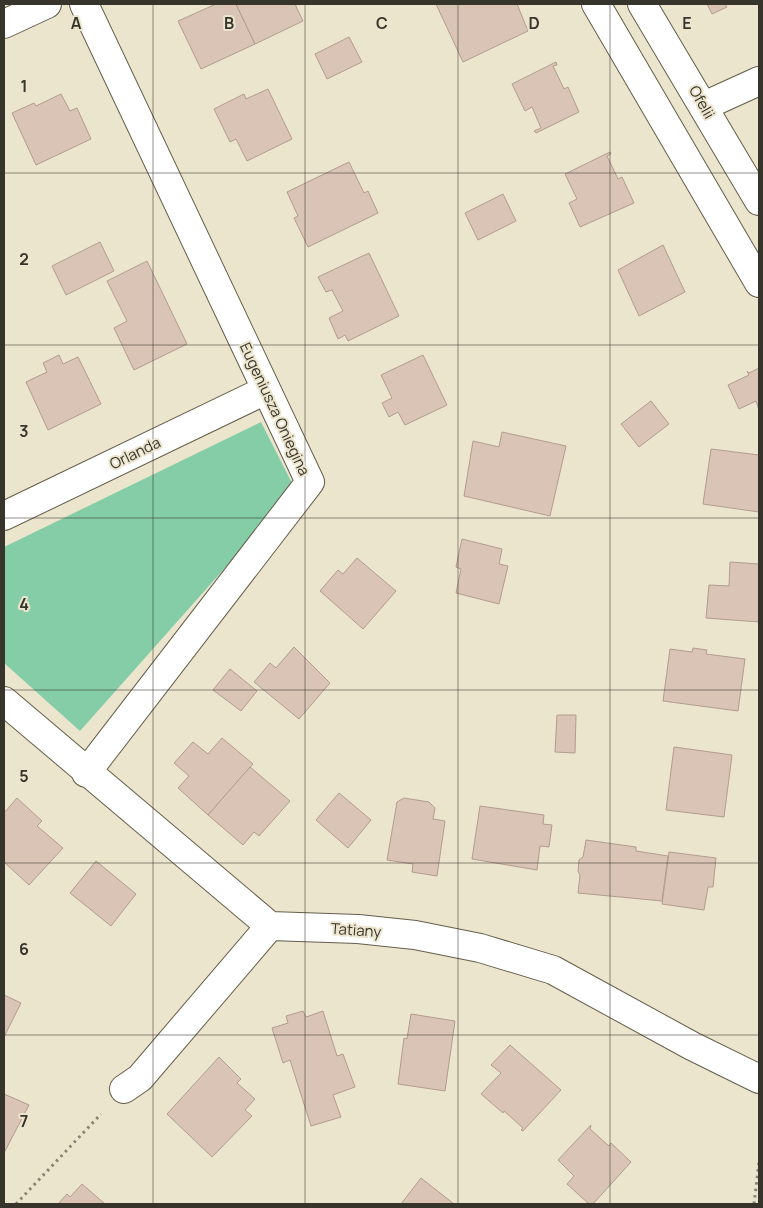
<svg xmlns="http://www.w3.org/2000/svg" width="763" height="1208" font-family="Manrope,sans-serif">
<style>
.green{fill:#85cda6}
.building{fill:#dac4b6;stroke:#b19c8e}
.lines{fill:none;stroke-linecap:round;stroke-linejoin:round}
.minor-casing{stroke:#645e4a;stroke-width:30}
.path{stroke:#898475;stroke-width:3;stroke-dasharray:2.5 4;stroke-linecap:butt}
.minor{stroke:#fff;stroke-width:28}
.grid{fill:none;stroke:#37342b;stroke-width:1;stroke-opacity:0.55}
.labels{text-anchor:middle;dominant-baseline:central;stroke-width:4;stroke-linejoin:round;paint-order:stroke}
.street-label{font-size:15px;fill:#37342b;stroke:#ece5ce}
.grid-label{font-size:16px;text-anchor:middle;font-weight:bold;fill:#37342b;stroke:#ece5ce;stroke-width:4;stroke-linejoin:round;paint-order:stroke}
</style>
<rect width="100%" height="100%" fill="#ece5ce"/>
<polygon class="green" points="261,422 295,489 80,731 4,663 4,547"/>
<g class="building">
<polygon points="216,4 236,4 255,44 201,69 178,21"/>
<polygon points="236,4 295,4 303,21 255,44"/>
<polygon points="436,4 517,4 528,31 463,62"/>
<polygon points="707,4 725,4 727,7 712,14"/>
<polygon points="349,37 362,62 327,79 315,54"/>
<polygon points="556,62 557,65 553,66 564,89 568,87 579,112 536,133 534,131 541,128 532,107 525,111 512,84"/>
<polygon points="268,89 292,139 247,161 236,139 230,142 214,109 244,94 246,99"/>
<polygon points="61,94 70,111 77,108 91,139 36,165 12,113 34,103 36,106"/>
<polygon points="610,152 611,154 607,156 618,179 622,177 634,203 580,227 569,203 577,199 565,174"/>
<polygon points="349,162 364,193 368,191 378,213 308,247 294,218 298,216 287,192"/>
<polygon points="503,194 516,221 478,240 465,213"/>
<polygon points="100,242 114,271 66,295 52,266"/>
<polygon points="663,245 685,292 639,316 618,270"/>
<polygon points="369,253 399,316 348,341 345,335 338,339 329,318 343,311 332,290 326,292 318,277"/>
<polygon points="147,261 187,344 134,370 114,328 127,321 107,281"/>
<polygon points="59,355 63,364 78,357 101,404 48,430 26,382 47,372 43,363"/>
<polygon points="423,355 447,405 405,425 398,412 389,417 382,403 392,398 381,375"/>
<polygon points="759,368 759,410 756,401 739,409 728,385 749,375 747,371 749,373"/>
<polygon points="651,401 669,424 639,447 621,424"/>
<polygon points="502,432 566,446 550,516 464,496 473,441 499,447"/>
<polygon points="711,449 759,455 759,512 703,504"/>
<polygon points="462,539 502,549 499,564 508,566 499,604 456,593 461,569 456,567"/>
<polygon points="357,558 396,591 363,629 320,591 338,570 343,574"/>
<polygon points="730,562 759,564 759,622 706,618 709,585 729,586"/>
<polygon points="294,647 330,683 299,719 254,682 270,663 276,668"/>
<polygon points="693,648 707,650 706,654 745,659 738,711 663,701 670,649 692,652"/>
<polygon points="230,669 257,691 241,711 213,690"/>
<polygon points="557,715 576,715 575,753 555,752"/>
<polygon points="222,738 253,764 208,815 178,788 189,776 174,763 193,742 208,754"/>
<polygon points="674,747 732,755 724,817 666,810"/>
<polygon points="250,767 290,801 259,836 254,832 243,845 208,815"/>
<polygon points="339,793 371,820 348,848 316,820"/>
<polygon points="17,798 42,821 37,826 63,848 29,885 4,862 4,813"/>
<polygon points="404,798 429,802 435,808 433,819 445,821 437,876 412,872 413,864 387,860 397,802"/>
<polygon points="480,806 544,815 543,824 552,825 549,847 540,846 537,870 472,859"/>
<polygon points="586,840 636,847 636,851 668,856 662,901 578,893 580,875 578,871 579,860 583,857"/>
<polygon points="669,852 716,858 713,887 708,887 704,910 662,904"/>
<polygon points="96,861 136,894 111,926 70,893"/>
<polygon points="4,995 21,1003 4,1037"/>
<polygon points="303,1011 306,1017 323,1011 337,1056 343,1054 355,1087 333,1095 341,1117 311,1126 290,1060 283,1063 272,1028 288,1023 286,1016"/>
<polygon points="411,1014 455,1021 445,1091 398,1084 404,1038 407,1039"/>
<polygon points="510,1045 561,1090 523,1131 521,1130 523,1128 504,1111 503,1113 481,1094 501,1073 491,1065"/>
<polygon points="219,1057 241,1079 237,1083 255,1099 245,1110 252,1116 212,1157 167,1114"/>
<polygon points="4,1094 29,1105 4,1153"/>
<polygon points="591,1125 590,1129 609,1146 611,1143 631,1162 593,1204 589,1204 567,1184 574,1176 558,1160"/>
<polygon points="421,1178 454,1204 401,1204"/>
<polygon points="82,1184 105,1204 58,1204 67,1194 70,1197"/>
</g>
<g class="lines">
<g class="minor-casing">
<g id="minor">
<polyline points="84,4 310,482 86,773"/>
<polyline points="596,4 759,283"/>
<polyline points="642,4 759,201"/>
<polyline points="4,24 47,4"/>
<polyline points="704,106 759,81"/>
<polyline points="4,516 266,390"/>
<polyline points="4,701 270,926 358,929 415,935 480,948 553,970 692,1046 759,1079"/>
<polyline points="124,1089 140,1078 270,926"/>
</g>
</g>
<g class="path">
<polyline points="16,1204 101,1114"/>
<polyline points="754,1204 759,1162"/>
</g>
<use href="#minor" class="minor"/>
</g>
<path class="grid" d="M153 4V1204M305 4V1204M458 4V1204M610 4V1204M4 173H759M4 345H759M4 518H759M4 690H759M4 863H759M4 1035H759"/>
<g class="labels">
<g class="street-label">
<text transform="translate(702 102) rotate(60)">Ofelii</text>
<text transform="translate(275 409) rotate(65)">Eugeniusza Oniegina</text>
<text transform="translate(135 453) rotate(-26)">Orlanda</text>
<text transform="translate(356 930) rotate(4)">Tatiany</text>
</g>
</g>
<g class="grid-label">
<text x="76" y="29">A</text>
<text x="229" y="29">B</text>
<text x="382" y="29">C</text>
<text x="534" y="29">D</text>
<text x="687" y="29">E</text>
<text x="24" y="92">1</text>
<text x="24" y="265">2</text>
<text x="24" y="437">3</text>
<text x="24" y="610">4</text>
<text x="24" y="782">5</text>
<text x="24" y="955">6</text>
<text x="24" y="1127">7</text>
</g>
<rect width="763" height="1208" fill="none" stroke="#37342b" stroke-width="10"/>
</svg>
